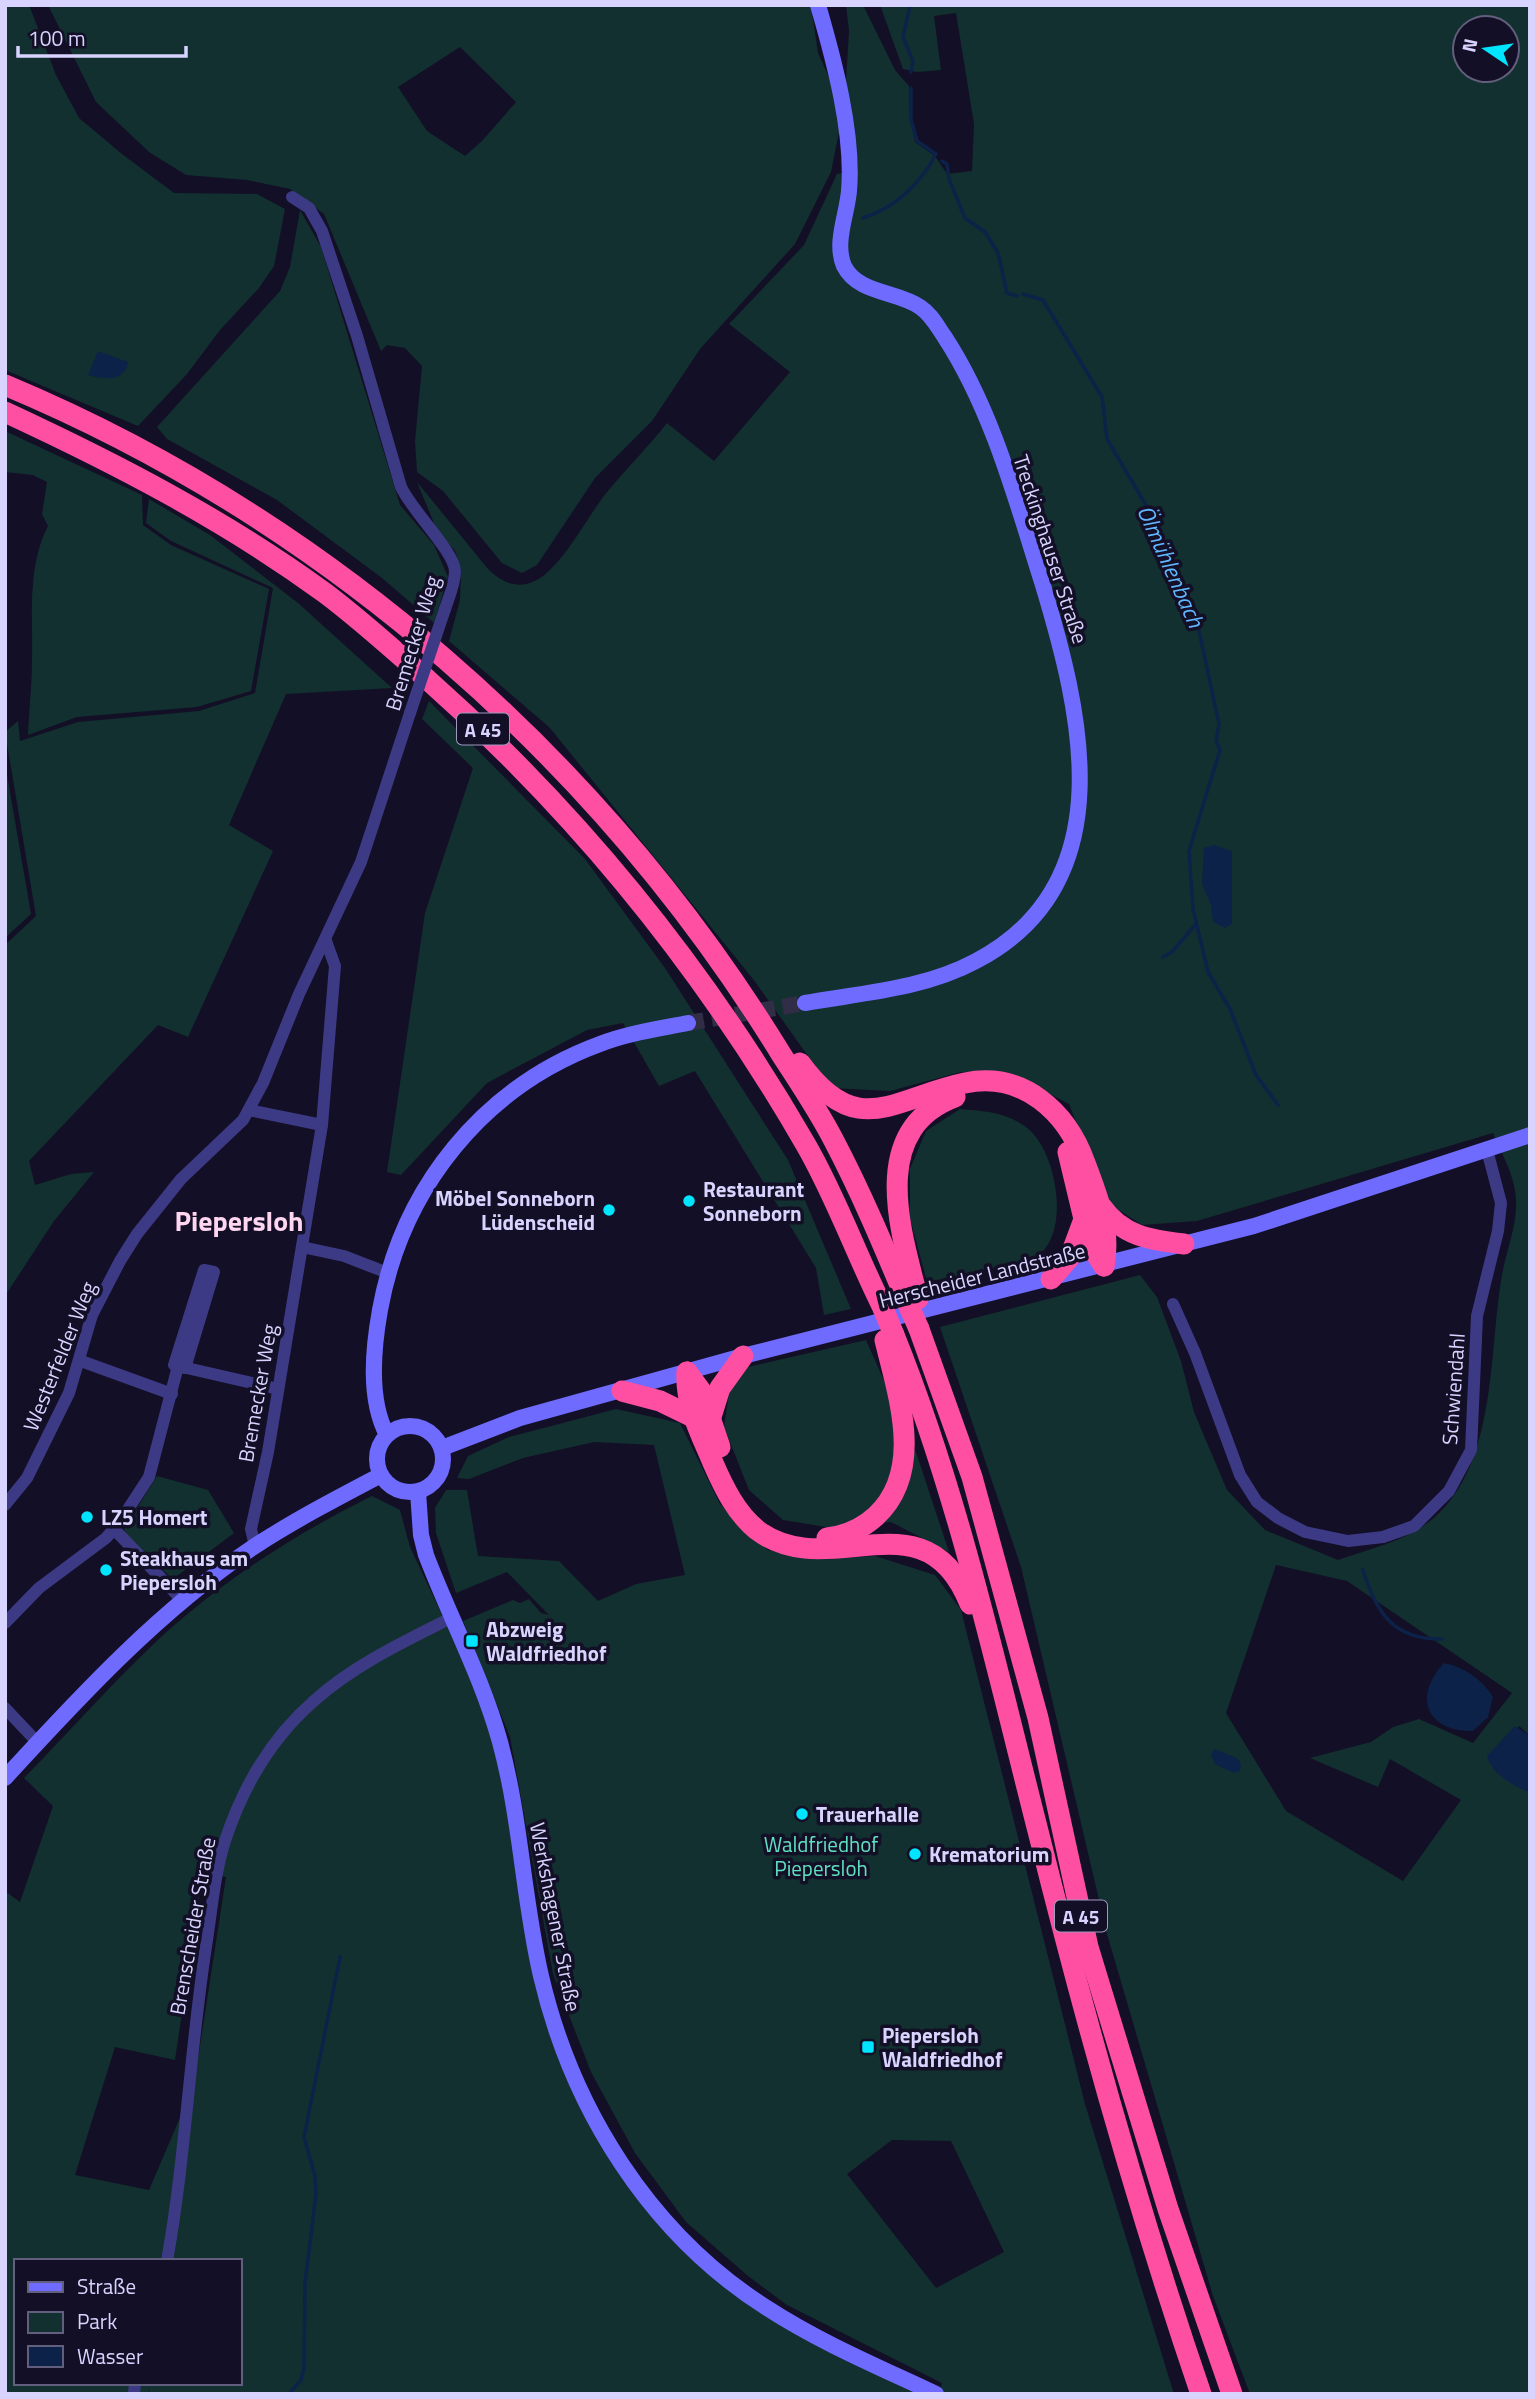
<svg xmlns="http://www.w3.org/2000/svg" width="1535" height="2399" font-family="'Titillium Web',sans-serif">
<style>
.green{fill:#12302f;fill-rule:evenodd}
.water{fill:#0c2248}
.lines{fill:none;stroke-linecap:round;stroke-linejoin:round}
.stream{stroke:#0c2248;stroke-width:3.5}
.secondary-tunnel{stroke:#312d47;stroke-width:16;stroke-dasharray:16 8;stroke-linecap:butt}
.street{stroke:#3d3a85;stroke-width:12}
.secondary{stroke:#6f6bff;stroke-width:16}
.highway{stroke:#ff4fa3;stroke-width:21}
.street-bridge{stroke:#3d3a85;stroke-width:12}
.highway-bridge{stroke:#ff4fa3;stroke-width:21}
.poi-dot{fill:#00e5ff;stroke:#130f26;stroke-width:2.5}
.labels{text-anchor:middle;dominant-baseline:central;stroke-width:7;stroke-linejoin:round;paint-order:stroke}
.shield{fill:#130f26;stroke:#9e99be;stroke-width:2}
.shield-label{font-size:19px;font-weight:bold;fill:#d9d4ff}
.street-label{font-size:21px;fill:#d9d4ff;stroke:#130f26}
.poi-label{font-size:21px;font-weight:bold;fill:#d9d4ff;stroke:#130f26;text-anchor:start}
.park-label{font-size:21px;fill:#5fe0c0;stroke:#130f26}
.water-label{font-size:23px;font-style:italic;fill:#62b6ff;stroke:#130f26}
.district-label{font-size:28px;font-weight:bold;fill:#ffd6f0;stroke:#130f26}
</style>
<rect width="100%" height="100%" fill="#130f26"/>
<g class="green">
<polygon points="5,5 29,5 56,75 79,118 122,154 174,193 257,194 285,209 274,266 259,288 220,330 187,374 138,426 5,370"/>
<path d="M48 5H811L818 53 834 88 840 127 831 172 795 244 700 349 652 421 595 478 537 565 522 573 502 563 443 491 417 472 415 441 422 366 405 348 387 345 381 351 324 214 290 189 247 180 186 175 149 152 96 102ZM460 47 516 102 482 141 465 156 427 131 398 87Z"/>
<path d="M846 5H863L895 70 909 86V110L915 142 935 156 947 174 972 171 974 124 956 13 934 16 941 70 917 72 903 69 880 5H1530V1736L1519 1726 1496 1772 1530 1792V2394H1250L1213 2296 1107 1934 1021 1567 940 1327 1140 1275 1157 1297 1181 1361 1194 1412 1227 1490 1265 1530 1338 1560C1372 1548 1407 1541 1435 1517 1496 1463 1489 1355 1501 1281 1504 1257 1515 1233 1516 1208 1518 1181 1503 1157 1493 1133L1197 1221 1142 1225 1108 1203 1069 1104 1010 1073 961 1072 890 1091 831 1088 753 979 550 728 449 641 460 600 461 570 455 551 436 528 417 482 488 569C498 579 511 587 526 584 557 579 587 516 607 492 626 469 648 447 667 423L714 461 790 372 729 324 804 245 837 174 856 170 846 81 849 31ZM1465 28H1507V70H1465ZM1276 1565 1347 1581 1512 1693 1473 1743 1419 1719 1393 1727 1371 1742 1310 1758 1378 1787 1390 1759 1461 1800 1403 1881 1286 1811 1226 1713Z"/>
<polygon points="300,210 321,247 400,505 434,545 448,577 434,623 382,578 277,500 167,439 157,427 280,291 290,267"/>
<path d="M5 431 142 495 143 525 171 545 269 589 251 691 197 707 77 717 28 735C29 710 32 685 32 659 33 615 27 567 48 526L42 514 47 482 33 475 5 472Z"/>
<polygon points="149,499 210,535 298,603 392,688 286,694 229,825 273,851 188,1037 158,1025 29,1161 35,1185 71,1174 94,1172 54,1221 5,1296 5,945 36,916 5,732 18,721 20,741 78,722 199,711 255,693 273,588 171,541 146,523"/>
<polygon points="429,701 585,859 665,968 788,1160 851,1309 824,1315 816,1268 695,1071 659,1086 623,1023 587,1030 487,1083 401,1175 387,1172 425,913 473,768 422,719"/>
<polygon points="5,763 31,914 5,938"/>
<path d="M960 1109C984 1111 1006 1112 1026 1127 1056 1149 1070 1227 1041 1253 1031 1262 947 1278 927 1282L910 1218V1169L926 1131Z"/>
<polygon points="866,1340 917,1455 949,1552 891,1522 832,1528 783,1520 749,1490 724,1427 729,1393 748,1367"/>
<path d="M616 1409 680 1423 720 1504 768 1550 820 1559 875 1556 935 1575 961 1610 1085 2104 1174 2394H150L149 2390 148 2394H5V1891L20 1902 53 1806 24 1778C69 1732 112 1683 159 1639 222 1581 295 1534 372 1496L400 1510 410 1547 478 1691 493 1740 509 1822 530 1963 559 2059 580 2105 633 2188 754 2299 940 2391 942 2383 787 2305 748 2276 686 2222 635 2153 591 2072 553 1974 510 1737 463 1621 513 1600 520 1603 529 1599 541 1613 549 1615 507 1572 456 1593 436 1533 435 1508 446 1490H467L478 1556 559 1561 598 1601 636 1584 685 1575 654 1445 594 1442 523 1458 469 1479 457 1478 468 1456 509 1437ZM203 1871 226 1877 194 2085 149 2190 75 2175 115 2047 175 2060ZM892 2140 951 2141 1004 2252 936 2288 847 2174ZM16 2261H240V2383H16Z"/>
<polygon points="157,1476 208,1490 234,1533 173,1579 129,1540 124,1529"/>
</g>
<g class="water">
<path d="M98 351 128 362C125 382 104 380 88 375Z"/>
<polygon points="1214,845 1232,851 1232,924 1225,928 1213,922 1211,905 1202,884 1204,848"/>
<path d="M1444 1663C1464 1667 1482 1679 1493 1697L1488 1717 1473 1731C1427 1732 1412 1697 1444 1663Z"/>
<path d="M1515 1726 1530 1736V1792C1515 1788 1490 1772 1487 1756Z"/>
<polygon points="1214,1749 1237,1758 1241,1764 1240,1771 1234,1773 1215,1764 1211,1755"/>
</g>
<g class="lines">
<g class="stream">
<polyline points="910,5 903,37 913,61 911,72"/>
<polyline points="911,88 911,119 917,141 936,154"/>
<polyline points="942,161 947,164 949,179 965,218 985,232 998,253 1007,293 1017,296"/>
<path d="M863 218C895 208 921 183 936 154"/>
<polyline points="1023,294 1043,300 1102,397 1107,439 1147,507 1162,554 1195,612 1219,724 1216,741 1220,750 1189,851 1193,909 1208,972 1230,1009 1256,1075 1278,1105"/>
<polyline points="1163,957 1172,952 1196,924"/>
<path d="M1363 1570C1376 1613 1394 1640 1442 1639"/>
<polyline points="289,2394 301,2380 304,2368 305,2283 316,2194 315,2176 304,2137 340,1957"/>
</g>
<polyline class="secondary-tunnel" points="688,1023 805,1003"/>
<g class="street">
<path d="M292 197 309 208 322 231 357 336 401 487C412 511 454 551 455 571 455 584 449 597 445 609"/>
<polyline points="249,1110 322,1125"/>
<polyline points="302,1247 344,1256 388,1273"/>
<polyline points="1173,1304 1195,1353 1240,1475 1257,1502 1278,1518 1305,1532 1348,1541 1383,1537 1414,1526 1449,1491 1471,1450 1477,1316 1498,1231 1501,1203 1487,1150"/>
<polyline points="81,1361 172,1394"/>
<polyline points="178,1366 174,1365 204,1270 214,1272 185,1368"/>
<polyline points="5,1505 27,1478 69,1393 92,1315 120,1261 137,1234 181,1179 243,1120 263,1083 299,994 361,862 410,713"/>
<polyline points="114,1529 183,1601"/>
<polyline points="255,1546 251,1529 268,1452 322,1125 335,966 326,941"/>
<polyline points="5,1623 39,1588 106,1538 119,1523 149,1477 178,1366 278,1389"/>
<polyline points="5,1708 38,1743"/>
<path d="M167 2261C186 2155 190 2046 207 1940 212 1907 215 1872 225 1841 243 1786 271 1738 315 1700 354 1665 405 1641 451 1618"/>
<polyline points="134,2394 135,2383"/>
</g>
<g class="secondary">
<path d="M805 1003C862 993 924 989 976 961 1125 883 1081 711 1042 582 1016 500 992 409 944 336 937 326 931 314 920 307 897 291 858 294 844 266 834 243 847 215 849 191 854 134 834 60 818 5"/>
<circle cx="410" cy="1459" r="33"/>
<path d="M387 1435C368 1399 373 1349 380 1310 402 1188 483 1087 600 1044 628 1033 658 1029 688 1023"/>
<polyline points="442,1448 520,1418 743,1356 1254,1226 1530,1135"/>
<path d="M418 1492 421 1535 426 1555C450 1618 482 1677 500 1742 521 1819 523 1899 541 1976 572 2109 650 2234 767 2308 821 2343 879 2367 936 2394"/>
<path d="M5 1778C82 1694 160 1610 255 1546 295 1520 339 1497 381 1475"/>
</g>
<g class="highway">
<path d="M5 385C325 519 600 759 781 1054 799 1082 818 1110 833 1139 861 1192 884 1247 907 1302"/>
<path d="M5 412C117 464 225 520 325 593 361 620 395 651 429 681 579 814 705 970 806 1145 836 1197 856 1254 883 1308"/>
<path d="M800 1063C857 1142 893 1098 965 1083 1023 1071 1067 1112 1085 1163 1098 1197 1111 1230 1104 1266"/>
<polyline points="1068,1152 1090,1244 1104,1266"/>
<path d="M1101 1206C1122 1236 1150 1240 1184 1244"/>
<polyline points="1051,1279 1070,1257 1083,1222"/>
<path d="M918 1299C901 1232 867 1130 955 1097"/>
<polyline points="919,1329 972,1477 1038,1718 1088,1947 1168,2209 1232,2394"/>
<path d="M894 1335C959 1496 996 1667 1039 1835 1086 2024 1138 2210 1201 2394"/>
<path d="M687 1372C685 1405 701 1434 713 1463 724 1488 736 1513 757 1530 829 1585 925 1490 970 1604"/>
<polyline points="687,1372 701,1391 720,1447"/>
<polyline points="622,1391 660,1401 695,1418"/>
<polyline points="711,1417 720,1388 743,1356"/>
<path d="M827 1538C845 1536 863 1528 876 1516 925 1470 898 1395 885 1340"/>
</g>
<polyline class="street-bridge" points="410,713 445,609"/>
<g class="highway-bridge">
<polyline points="907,1302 919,1329"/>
<polyline points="883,1308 894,1335"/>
</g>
</g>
<g class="poi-dot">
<circle cx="689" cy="1201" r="7"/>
<circle cx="609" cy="1210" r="7"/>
<circle cx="87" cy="1517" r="7"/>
<circle cx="106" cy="1570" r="7"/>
<rect x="465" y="1634" width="14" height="14" rx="3.5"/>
<circle cx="802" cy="1814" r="7"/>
<circle cx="915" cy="1854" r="7"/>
<rect x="861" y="2040" width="14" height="14" rx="3.5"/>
</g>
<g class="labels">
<g class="shield">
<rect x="457" y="713.5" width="52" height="31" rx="5"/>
<rect x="1055" y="1900.5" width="52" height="31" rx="5"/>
</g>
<g class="shield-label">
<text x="483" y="729">A 45</text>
<text x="1081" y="1916">A 45</text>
</g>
<g class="street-label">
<text transform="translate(1051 549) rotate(72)">Treckinghauser Straße</text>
<text transform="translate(412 643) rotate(-73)">Bremecker Weg</text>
<text transform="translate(982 1275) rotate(-14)">Herscheider Landstraße</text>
<text transform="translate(59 1356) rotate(-68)">Westerfelder Weg</text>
<text transform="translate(1453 1389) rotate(-86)">Schwiendahl</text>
<text transform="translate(257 1393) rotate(-80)">Bremecker Weg</text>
<text transform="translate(556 1917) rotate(79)">Werkshagener Straße</text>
<text transform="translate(192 1926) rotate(-80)">Brenscheider Straße</text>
</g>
<g class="poi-label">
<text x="703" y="1189">Restaurant<tspan x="703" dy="24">Sonneborn</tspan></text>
<text x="595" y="1198" text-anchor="end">Möbel Sonneborn<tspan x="595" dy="24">Lüdenscheid</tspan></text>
<text x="101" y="1517">LZ5 Homert</text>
<text x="120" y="1558">Steakhaus am<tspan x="120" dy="24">Piepersloh</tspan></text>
<text x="486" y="1629">Abzweig<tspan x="486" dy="24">Waldfriedhof</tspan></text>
<text x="816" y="1814">Trauerhalle</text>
<text x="929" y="1854">Krematorium</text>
<text x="882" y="2035">Piepersloh<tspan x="882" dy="24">Waldfriedhof</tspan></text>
</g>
<g class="park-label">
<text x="821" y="1844">Waldfriedhof<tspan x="821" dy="24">Piepersloh</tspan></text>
</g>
<g class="water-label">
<text transform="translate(1171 566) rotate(66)">Ölmühlenbach</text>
</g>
<g class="district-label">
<text x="239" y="1220">Piepersloh</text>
</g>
</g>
<rect width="1535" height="2399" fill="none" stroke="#d9d4ff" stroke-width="14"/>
<rect x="14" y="2259" width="228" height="126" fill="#130f26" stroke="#625e7d" stroke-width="2"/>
<rect x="28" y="2282" width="35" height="10" fill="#6f6bff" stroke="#625e7d" stroke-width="2"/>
<text x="77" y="2294" font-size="21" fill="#d9d4ff">Straße</text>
<rect x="28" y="2312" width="35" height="21" fill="#12302f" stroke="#625e7d" stroke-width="2"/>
<text x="77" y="2329" font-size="21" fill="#d9d4ff">Park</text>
<rect x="28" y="2346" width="35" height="21" fill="#0c2248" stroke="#625e7d" stroke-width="2"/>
<text x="77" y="2364" font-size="21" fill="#d9d4ff">Wasser</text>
<g transform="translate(1486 49) rotate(283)"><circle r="33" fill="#130f26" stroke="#625e7d" stroke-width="2"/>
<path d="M0-5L12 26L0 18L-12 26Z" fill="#00e5ff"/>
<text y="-10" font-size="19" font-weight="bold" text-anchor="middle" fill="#d9d4ff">N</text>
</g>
<path d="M18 46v10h168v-10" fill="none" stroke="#d9d4ff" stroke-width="3.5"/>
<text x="28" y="46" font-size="21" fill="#d9d4ff" stroke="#130f26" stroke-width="5" paint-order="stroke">100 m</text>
</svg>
